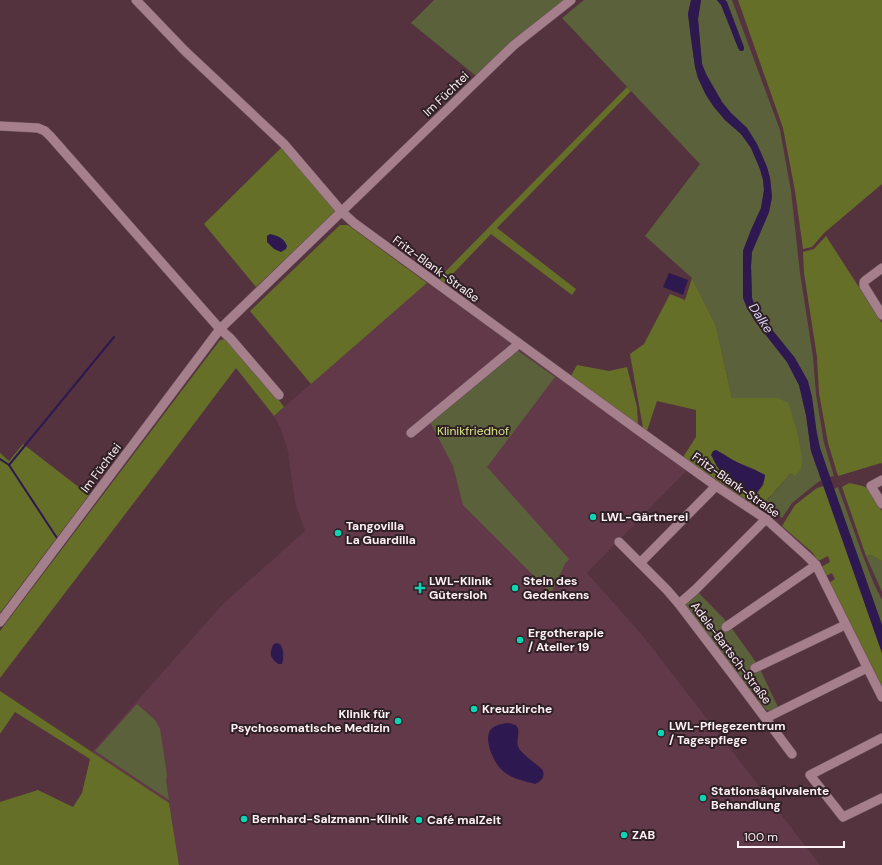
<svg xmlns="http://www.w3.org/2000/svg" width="882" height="865" font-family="'DM Sans',sans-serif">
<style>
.built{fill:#623948}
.green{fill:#5b613a}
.forest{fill:#656f28;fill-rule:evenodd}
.water{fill:#2d194f}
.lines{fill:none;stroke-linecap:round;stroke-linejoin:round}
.stream{stroke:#2d194f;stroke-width:2}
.minor-casing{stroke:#6b525c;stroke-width:10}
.minor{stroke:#a67f8c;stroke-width:9}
.poi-dot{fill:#0cd5b5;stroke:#2f2025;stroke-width:1.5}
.labels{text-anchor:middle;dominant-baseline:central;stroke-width:4;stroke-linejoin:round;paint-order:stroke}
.street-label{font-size:12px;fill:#fdf0f4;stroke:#2f2025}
.park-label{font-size:12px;fill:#d8e885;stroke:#2f2025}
.poi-label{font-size:12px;font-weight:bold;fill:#fdf0f4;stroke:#2f2025;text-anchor:start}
.water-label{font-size:13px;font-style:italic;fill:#d9d0f4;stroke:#2f2025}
</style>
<rect width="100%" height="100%" fill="#54333f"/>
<polygon class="built" points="427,283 687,470 587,573 643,636 820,865 179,865 169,803 92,752 223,604 305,531 295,502 288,451 280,427 274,416"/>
<g class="green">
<polygon points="434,0 564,0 476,76 411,23"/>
<polygon points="584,0 691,0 688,14 695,67 698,78 706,95 714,107 725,120 741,134 751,148 760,169 763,180 764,190 761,208 751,230 743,251 755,321 787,362 799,385 806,415 811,451 822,480 818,482 792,503 782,518 764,504 791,473 778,398 732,398 716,326 692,278 645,236 700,164 562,18"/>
<polygon points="701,0 717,0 721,5 727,2 725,0 732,0 780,130 791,191 800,273 813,357 816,394 824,443 834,476 830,477 820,448 817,434 795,358 761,316 754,304 752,298 751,266 752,252 769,212 772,197 770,178 767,167 757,144 747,128 731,113 722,102 706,74 702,64 698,19"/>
<polygon points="518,351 555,377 487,467 569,559 565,564 551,593 463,505 453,466 430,422"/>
<polygon points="838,487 863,556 874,584 882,600 882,625 834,489"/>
<polygon points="871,555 882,561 882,592 866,556"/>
<polygon points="697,591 728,623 758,665 778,707 770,711 766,710 687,608 685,604"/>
<polygon points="137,704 155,720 160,729 167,775 166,781 169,800 95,751"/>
</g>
<g class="forest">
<polygon points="738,0 882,0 882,184 824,233 812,247 803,249 795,191 783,128"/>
<polygon points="627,87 631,91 497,228 576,289 572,295 491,234 443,284 437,280"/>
<polygon points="282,147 337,210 256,287 204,224"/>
<polygon points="340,225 348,225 427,283 311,384 250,311"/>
<polygon points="826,236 882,323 882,464 881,463 838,476 828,443 819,393 817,357 804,273 803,252 814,249"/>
<path d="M692 278 716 326 732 398H778L788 403C793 416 805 456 801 468 800 471 797 474 795 476L791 473 759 509 683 457 696 437V410L657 401 647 431 643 428 630 354 644 344 670 294 685 300ZM716 450 725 455 732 460 756 470 764 484 756 494C739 484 720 478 713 458Z"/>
<polygon points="225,339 271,389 284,407 274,416 236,368 178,445 0,678 0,631 220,340"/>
<polygon points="577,365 609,371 627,367 637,407 638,425 571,376"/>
<polygon points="23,444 89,495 0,613 0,453 9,461"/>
<polygon points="849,483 863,486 869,489 882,511 882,561 871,555 866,556 842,487"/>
<polygon points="824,486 882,653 882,692 829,583 835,579 832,573 826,576 821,567 830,562 828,556 818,561 812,552 782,526 795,505 817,488"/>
<polygon points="0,691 169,803 179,865 0,865 0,802 38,790 73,807 82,793 90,759 15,712 0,734"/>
</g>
<g class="water">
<polygon points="691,0 701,0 698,19 702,64 706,74 722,102 731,113 747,128 757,144 767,167 770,178 772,197 769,212 752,252 751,266 752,298 754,304 761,316 795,358 808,381 812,397 817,434 820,448 830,477 882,625 882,653 811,451 806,415 799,385 787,362 755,321 746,306 743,298 743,251 751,230 761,208 764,190 763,180 760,169 751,148 741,134 725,120 714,107 706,95 698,78 695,67 691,39 688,14"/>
<polygon points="717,0 725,0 727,2 744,47 744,49 743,51 740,51 738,48 721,5"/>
<path d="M270 234C278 236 284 238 287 246L286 249 281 252 274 249 267 242V236Z"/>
<polygon points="669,273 688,280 683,295 663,287"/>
<path d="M716 450C722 453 727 457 733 460 743 466 755 469 765 475 765 483 760 488 756 494 741 490 728 481 719 469 716 465 714 460 711 455L713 451Z"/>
<path d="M276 643 280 644C284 650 284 657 282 664H278C270 657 269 655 273 645Z"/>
<path d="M507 723C528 725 512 739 520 750 526 757 535 763 542 769 546 776 542 781 535 784 525 781 513 779 504 772 495 765 485 744 489 733 491 726 500 724 507 723Z"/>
</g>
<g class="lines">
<g class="stream">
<polyline points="0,459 9,465 57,538"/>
<polyline points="9,465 114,337"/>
</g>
<g class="minor-casing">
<g id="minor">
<polyline points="136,0 185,51 284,144 342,212 354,223 638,430 716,486 766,519 807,556 816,565 882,697"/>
<polyline points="0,126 38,128 45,131 51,137 220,329 230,338 279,395"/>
<polyline points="882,268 866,280 864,282 864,286 882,315"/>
<polyline points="411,433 515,347 518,343"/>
<polyline points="882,480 871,486 882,504"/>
<polyline points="619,542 667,590 679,604 736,679 792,754"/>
<polyline points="640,563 716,486"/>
<polyline points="679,604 695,590 766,519"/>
<polyline points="0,622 220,329 514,45 571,0"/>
<polyline points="726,627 816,565"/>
<polyline points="755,668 845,625"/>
<polyline points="766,718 867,668"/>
<polyline points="882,738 810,775 843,817 882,798"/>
</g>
</g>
<use href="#minor" class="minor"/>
</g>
<g class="poi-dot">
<circle cx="593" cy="517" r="4"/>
<circle cx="338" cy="533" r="4"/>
<path d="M418 582h4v4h4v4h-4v4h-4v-4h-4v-4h4z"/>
<circle cx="515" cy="588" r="4"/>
<circle cx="520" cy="640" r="4"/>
<circle cx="474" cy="709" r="4"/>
<circle cx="398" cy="721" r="4"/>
<circle cx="661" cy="733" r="4"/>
<circle cx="703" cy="798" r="4"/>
<circle cx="244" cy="819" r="4"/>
<circle cx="419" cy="820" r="4"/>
<circle cx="624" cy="835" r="4"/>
</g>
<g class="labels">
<g class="street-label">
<text transform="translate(446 94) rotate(-44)">Im Füchtei</text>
<text transform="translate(436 269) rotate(36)">Fritz-Blank-Straße</text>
<text transform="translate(101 468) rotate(-53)">Im Füchtei</text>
<text transform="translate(736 485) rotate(35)">Fritz-Blank-Straße</text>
<text transform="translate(731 653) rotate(53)">Adele-Bartsch-Straße</text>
</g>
<g class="park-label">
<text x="473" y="431">Klinikfriedhof</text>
</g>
<g class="poi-label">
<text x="601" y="517">LWL-Gärtnerei</text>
<text x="346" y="526">Tangovilla<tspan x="346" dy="14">La Guardilla</tspan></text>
<text x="429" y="581">LWL-Klinik<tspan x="429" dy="14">Gütersloh</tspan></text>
<text x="523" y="581">Stein des<tspan x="523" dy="14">Gedenkens</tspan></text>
<text x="528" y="633">Ergotherapie<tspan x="528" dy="14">/ Ateller 19</tspan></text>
<text x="482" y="709">Kreuzkirche</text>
<text x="390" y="714" text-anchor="end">Klinik für<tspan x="390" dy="14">Psychosomatische Medizin</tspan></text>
<text x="669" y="726">LWL-Pflegezentrum<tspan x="669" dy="14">/ Tagespflege</tspan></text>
<text x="711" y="791">Stationsäquivalente<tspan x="711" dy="14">Behandlung</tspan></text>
<text x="252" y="819">Bernhard-Salzmann-Klinik</text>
<text x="427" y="820">Café malZeit</text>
<text x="632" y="835">ZAB</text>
</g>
<g class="water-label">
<text transform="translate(761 318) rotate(57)">Dalke</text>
</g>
</g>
<path d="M738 841v6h106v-6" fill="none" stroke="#fdf0f4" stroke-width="2"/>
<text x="744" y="841" font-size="12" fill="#fdf0f4" stroke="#2f2025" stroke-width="3" paint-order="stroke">100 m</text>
</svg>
